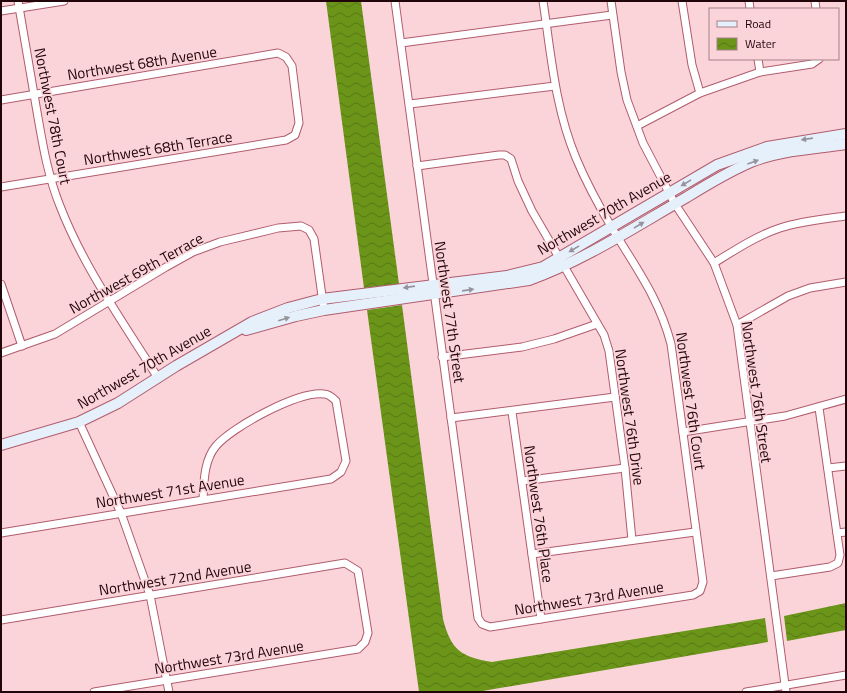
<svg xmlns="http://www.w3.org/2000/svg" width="847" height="693" font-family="'Titillium Web',sans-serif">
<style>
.water{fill:url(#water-waves)}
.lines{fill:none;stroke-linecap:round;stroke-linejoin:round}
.street-casing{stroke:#b05c6d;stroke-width:9}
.secondary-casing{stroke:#b05c6d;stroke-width:12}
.street{stroke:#fff;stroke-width:7}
.secondary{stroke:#e5f0fb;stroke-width:10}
.oneway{fill:#97929b}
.labels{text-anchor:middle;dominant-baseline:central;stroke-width:3.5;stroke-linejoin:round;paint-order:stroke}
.street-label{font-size:15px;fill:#22040b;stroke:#fbd4da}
</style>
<defs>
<pattern id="water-waves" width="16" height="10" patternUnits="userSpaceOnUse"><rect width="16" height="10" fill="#6b9519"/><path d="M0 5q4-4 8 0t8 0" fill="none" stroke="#587715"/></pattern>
</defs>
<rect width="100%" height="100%" fill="#fbd4da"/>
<g class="water">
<polygon points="326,1 361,1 399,284 364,288"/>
<path d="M402 305 443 619C451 650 461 657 492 662L765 618 768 642 477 692H419L367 310Z"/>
<polygon points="846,603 846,630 787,641 784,616"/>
</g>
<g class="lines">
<g class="street-casing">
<g id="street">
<path d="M18 1C24 36 30 71 36 106 42 140 47 174 60 206 84 268 123 322 158 378"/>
<path d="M395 1 478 618 482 624 490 627 693 595 700 591 703 582 671 344C659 298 636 268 612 228 599 206 586 182 576 158 555 108 551 54 543 1"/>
<polyline points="611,1 621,72 627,100 643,143 675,204 714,263 737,325 786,692"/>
<polyline points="682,1 692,65 700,93"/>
<polyline points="749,1 750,9"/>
<polyline points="815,1 816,9"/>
<polyline points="1,11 64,1"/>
<polyline points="401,43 612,15"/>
<polyline points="758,59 760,72"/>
<polyline points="1,100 278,53 286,57 292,66 299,123 295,135 286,140 1,187"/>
<polyline points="410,104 555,86"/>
<polyline points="637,126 700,93 760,72 812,64 819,59"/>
<polyline points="417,166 499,155 505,155 511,159 518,181 532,211 604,335 609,351 625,468 632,540"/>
<path d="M714 263C735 250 756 236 780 228 801 221 824 219 846 216"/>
<polyline points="1,284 22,346"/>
<polyline points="737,325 788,296 810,288 846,282"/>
<polyline points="1,353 55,334 166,267 193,252 220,242 278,228 301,226 309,230 314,239 324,310"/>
<polyline points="442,357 522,347 554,339 597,324"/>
<polyline points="512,412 541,619"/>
<polyline points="451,418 615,397"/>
<polyline points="79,422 121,513 150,595 169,692"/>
<polyline points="683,432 785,416 846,399"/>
<polyline points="828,468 846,466"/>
<polyline points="522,481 625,468"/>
<path d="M1 533 331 479 341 472 346 461 336 401C333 398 329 394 324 394 298 391 232 427 216 446 204 460 204 481 203 499"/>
<polyline points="837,533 846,532"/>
<polyline points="532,554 695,532"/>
<polyline points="771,576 830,567 838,563 840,555 819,408"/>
<polyline points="1,620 345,563 358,571 368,633 365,642 358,649 94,692"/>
<polyline points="746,692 846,675"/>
</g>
</g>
<g class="secondary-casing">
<g id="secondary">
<path d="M246 330 296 316 324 310 529 280C585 260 636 226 687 197 708 184 728 172 751 162 780 150 815 149 846 144"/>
<polyline points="1,445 79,422 118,403 176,366 252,322 288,308 322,299 507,276 543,267 717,165 767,147 846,134"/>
</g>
</g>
<use href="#street" class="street"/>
<use href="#secondary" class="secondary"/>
</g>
<defs><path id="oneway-solid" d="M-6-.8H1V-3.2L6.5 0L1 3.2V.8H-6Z"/></defs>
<g class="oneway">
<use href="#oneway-solid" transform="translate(807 139) rotate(172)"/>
<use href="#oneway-solid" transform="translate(753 162) rotate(-20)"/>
<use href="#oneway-solid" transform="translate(686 183) rotate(149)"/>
<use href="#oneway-solid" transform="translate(639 225) rotate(-31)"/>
<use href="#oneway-solid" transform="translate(574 249) rotate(149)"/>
<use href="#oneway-solid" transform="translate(409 287) rotate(172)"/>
<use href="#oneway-solid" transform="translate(468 290) rotate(-8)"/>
<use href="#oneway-solid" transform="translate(284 319) rotate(-17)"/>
</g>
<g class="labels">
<g class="street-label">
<text transform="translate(142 63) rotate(-9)">Northwest 68th Avenue</text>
<text transform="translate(53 116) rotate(79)">Northwest 78th Court</text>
<text transform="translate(158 148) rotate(-9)">Northwest 68th Terrace</text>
<text transform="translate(604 213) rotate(-30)">Northwest 70th Avenue</text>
<text transform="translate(136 273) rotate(-29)">Northwest 69th Terrace</text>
<text transform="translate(450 312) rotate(82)">Northwest 77th Street</text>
<text transform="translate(144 367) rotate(-30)">Northwest 70th Avenue</text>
<text transform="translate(757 392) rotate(82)">Northwest 76th Street</text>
<text transform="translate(691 401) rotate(82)">Northwest 76th Court</text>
<text transform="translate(630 417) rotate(82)">Northwest 76th Drive</text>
<text transform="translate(170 491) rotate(-9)">Northwest 71st Avenue</text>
<text transform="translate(539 514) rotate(82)">Northwest 76th Place</text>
<text transform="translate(175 578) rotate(-9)">Northwest 72nd Avenue</text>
<text transform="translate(589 598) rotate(-9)">Northwest 73rd Avenue</text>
<text transform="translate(229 657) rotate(-9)">Northwest 73rd Avenue</text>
</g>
</g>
<rect width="847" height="693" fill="none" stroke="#22040b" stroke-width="4"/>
<rect x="709" y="8" width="130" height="52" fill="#fbd4da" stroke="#a48187"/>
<rect x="717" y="21" width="20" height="6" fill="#e5f0fb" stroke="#a48187"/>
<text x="745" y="28" font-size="12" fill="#22040b">Road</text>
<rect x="717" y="38" width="20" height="12" fill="url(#water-waves)" stroke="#a48187"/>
<text x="745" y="48" font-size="12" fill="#22040b">Water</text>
</svg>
